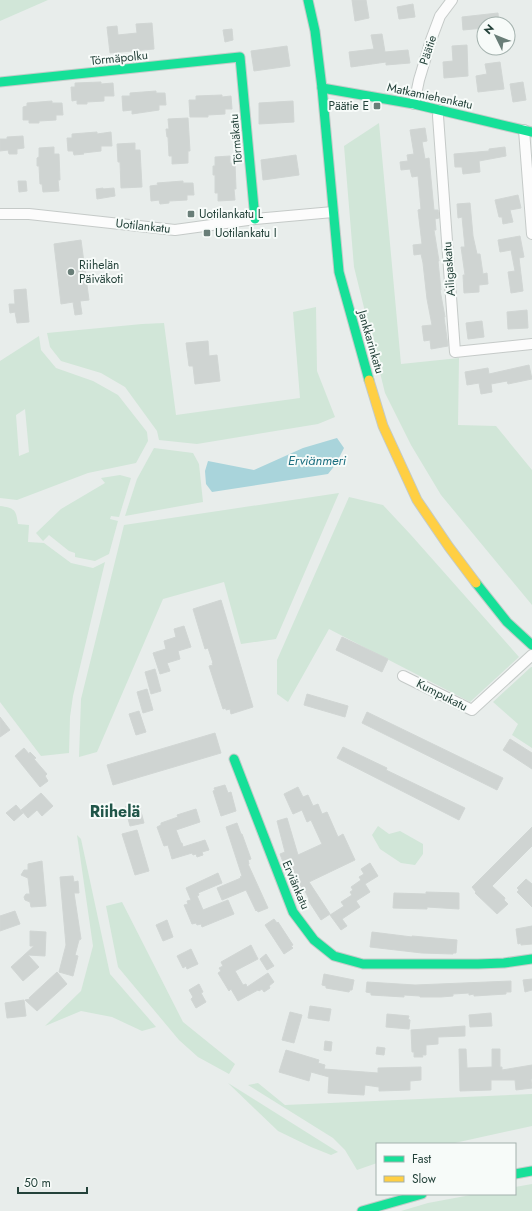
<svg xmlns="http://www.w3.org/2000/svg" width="532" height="1211" font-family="Jost,sans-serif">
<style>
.green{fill:#d1e6d8;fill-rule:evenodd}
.water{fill:#a9d4db}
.building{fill:#cfd4d2;stroke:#d1d6d4}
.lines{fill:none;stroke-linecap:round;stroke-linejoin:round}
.street-casing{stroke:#c5cac8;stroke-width:12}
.fast-casing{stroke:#c3cbc8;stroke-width:11}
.slow-casing{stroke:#c3cbc8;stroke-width:11}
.street{stroke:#fcfcfc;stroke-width:10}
.fast{stroke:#16e098;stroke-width:9}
.slow{stroke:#ffcf43;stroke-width:9}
.poi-dot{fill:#697e78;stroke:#f7fbf9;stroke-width:1.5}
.labels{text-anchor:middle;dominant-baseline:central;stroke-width:4;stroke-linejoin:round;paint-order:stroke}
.street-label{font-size:12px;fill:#24423a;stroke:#f7fbf9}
.poi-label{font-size:12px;fill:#24423a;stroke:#f7fbf9;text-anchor:start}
.water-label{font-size:13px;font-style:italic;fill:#1c6f80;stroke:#f7fbf9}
.district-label{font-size:16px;font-weight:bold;fill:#1f5548;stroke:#f7fbf9}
</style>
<rect width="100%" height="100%" fill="#e8edeb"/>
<g class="green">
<polygon points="0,0 48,0 0,21"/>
<polygon points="379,123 401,364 459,358 458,425 496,426 532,470 532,605 441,495 411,445 385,393 354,267 344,146"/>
<polygon points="316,307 317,371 335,417 318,424 197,444 159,440 157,431 125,387 101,373 61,361 50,347 47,333 142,324 164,323 176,415 300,398 293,312"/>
<path d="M39 336 41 350 56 368 93 381 118 395 147 432 148 441 136 463 88 473 17 500 0 498V361ZM25 409 29 452 19 456 16 415Z"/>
<polygon points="154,448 193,453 199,464 203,502 125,516 137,479"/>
<polygon points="120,475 131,478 119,517 111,516 110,519 118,521 109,554 95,561 75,557 75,553 69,551 49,535 43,541 36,533 61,509 105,483 101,478"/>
<polygon points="339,493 276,639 241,644 224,582 163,599 97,752 79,757 81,699 124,525"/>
<polygon points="349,497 383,505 411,535 519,657 470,702 329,629 288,702 277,694 277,660"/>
<path d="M0 506C15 508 16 510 18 524L29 525 28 542 44 543 71 563 93 568 105 562 73 696 70 717 69 753 41 756 0 702Z"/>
<polygon points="531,667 532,667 532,748 512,735 518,724 493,702"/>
<polygon points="378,826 389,834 400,831 423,844 423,854 415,865 401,863 380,849 372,835"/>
<polygon points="77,835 81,839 110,974 156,1027 142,1031 112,1017 81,1011 45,1026 81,991 93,946"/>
<polygon points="122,902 183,1022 235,1064 229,1074 198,1057 179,1040 118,967 106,906"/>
<polygon points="228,1083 338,1152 331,1155 311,1147 278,1131"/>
<polygon points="258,1083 285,1105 532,1094 532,1126 450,1144 377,1144 377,1163 357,1170 345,1150 333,1138 248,1085"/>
<polygon points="532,1184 532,1211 401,1211 428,1203 476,1194 515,1194 515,1187"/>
</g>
<polygon class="water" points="337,438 344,448 336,464 328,474 212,492 206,484 205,471 208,461 254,470 303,448"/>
<g class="building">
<polygon points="352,0 366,0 369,18 355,21"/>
<polygon points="413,4 415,17 399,19 397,7"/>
<polygon points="498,13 499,24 484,24 484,28 463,30 462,17"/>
<polygon points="152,23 154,49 110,53 107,27 117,26 118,35 137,33 136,24"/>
<polygon points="232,29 233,40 225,42 223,30"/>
<polygon points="382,34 385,52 408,50 410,63 386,65 386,62 351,67 349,52 374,49 371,35"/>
<polygon points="467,45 468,76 444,78 443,62 453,61 452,46"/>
<polygon points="287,46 290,66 254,71 251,51"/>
<polygon points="500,62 504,89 478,92 476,76 487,74 485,64"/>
<polygon points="101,82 101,84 113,83 114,96 104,96 104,101 87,102 87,104 77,104 77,100 72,101 71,87 75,87 75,83"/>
<polygon points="523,82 526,100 513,102 510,84"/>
<polygon points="156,91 156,93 165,93 166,105 159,105 159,110 132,114 132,110 123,111 122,96 130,96 130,93"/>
<polygon points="222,95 222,97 231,96 232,109 225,109 225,114 208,115 208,117 190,117 189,100 196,100 196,96"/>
<polygon points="52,101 52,103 62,103 63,115 56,115 56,120 39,121 39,123 29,123 29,120 23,120 23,107 27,106 27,103"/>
<polygon points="293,101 294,122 259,124 259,103"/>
<polygon points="188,118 190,151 188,151 188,163 172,164 172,156 169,156 168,137 167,137 166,129 169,129 168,119"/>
<polygon points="425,128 427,141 422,142 425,159 429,158 434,210 438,210 439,217 439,218 435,219 436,230 434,230 439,261 438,261 441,290 440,290 445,317 444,317 448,346 431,349 430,340 424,341 422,326 432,325 427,299 423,263 421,254 414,255 413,245 422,244 418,210 421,209 418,176 412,177 410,169 401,170 400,162 408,161 407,155 414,154 410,130"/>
<polygon points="97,132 97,134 111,132 112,146 101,146 101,151 83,153 84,154 74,155 73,151 68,151 67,138 72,138 72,134"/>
<polygon points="23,136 24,148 17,149 17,154 9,154 8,150 0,151 0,139 7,139 7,137"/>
<polygon points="135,143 135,150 140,150 142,187 121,188 120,162 118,162 117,144"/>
<polygon points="54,147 54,154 59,154 60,180 58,180 59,191 43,192 42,184 40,184 39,166 37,166 37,158 39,157 39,148"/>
<polygon points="505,147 506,156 479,161 480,172 463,174 462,167 455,167 454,154 489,151 489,149"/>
<polygon points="296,155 299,175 263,180 261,160"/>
<polygon points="230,156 230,163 235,163 236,189 234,189 235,200 218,201 218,193 215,193 215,175 213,175 213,166 215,166 215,157"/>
<polygon points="18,181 26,181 27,191 19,192"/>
<polygon points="183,181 183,183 193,183 194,195 187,195 187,200 169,201 169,203 160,204 159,200 151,201 150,186 158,185 157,183"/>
<polygon points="103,188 103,189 114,188 115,196 97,199 96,189"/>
<polygon points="518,195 521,208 510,210 513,222 503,224 502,217 499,217 495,200"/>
<polygon points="470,203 473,236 477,254 480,254 483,274 487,273 488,284 479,285 479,292 464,293 463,275 465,275 461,247 465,247 462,217 458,218 457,204"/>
<polygon points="520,236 524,257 519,258 523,291 511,293 508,272 515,271 511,250 500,252 498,240"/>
<polygon points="81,240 89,300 80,301 82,314 75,315 73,302 61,304 54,244"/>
<polygon points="26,289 29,322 17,323 15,312 10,313 9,304 15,304 14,290"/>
<polygon points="527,310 528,328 508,329 507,312"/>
<polygon points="482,321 484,337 468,339 466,323"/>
<polygon points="208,341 209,356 217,355 220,381 195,384 193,366 189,366 186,343"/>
<polygon points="529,365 532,379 508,384 507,381 491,384 492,392 481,394 479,383 467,385 465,372 488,368 489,374"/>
<polygon points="221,600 253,707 231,714 230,709 226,710 226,708 223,709 209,666 213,665 212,663 213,663 208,648 205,649 193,609"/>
<polygon points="184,626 191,647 178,651 180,659 167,663 170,671 160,674 153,653 166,649 164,641 176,637 174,629"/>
<polygon points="342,637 388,659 382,672 336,650"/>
<polygon points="155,669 161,691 151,694 145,672"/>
<polygon points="147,689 153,710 143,713 137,692"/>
<polygon points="307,694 348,706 345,717 304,705"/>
<polygon points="139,711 146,732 136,735 129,714"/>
<polygon points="367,712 503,778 497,790 362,723"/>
<polygon points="0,717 10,730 0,737"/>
<polygon points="215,733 221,753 113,785 107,765"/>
<polygon points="510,739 532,753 532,769 503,750"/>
<polygon points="343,747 387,768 386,770 465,808 459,820 337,758"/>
<polygon points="24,748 29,754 30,752 36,758 34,759 47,774 45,776 48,781 40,787 15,756"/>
<polygon points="225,785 228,793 231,792 236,811 221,816 213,791 215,790 214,788"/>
<polygon points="298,787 303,797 308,795 313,806 318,804 322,814 327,812 338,837 343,834 355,860 309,882 330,914 321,920 308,900 309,899 305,891 296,895 293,888 300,885 288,860 283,862 280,854 285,852 277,821 287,818 298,855 322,844 311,820 307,822 302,810 293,814 284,794"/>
<polygon points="41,793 53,806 42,816 37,810 28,818 21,810"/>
<polygon points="139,804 144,823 130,826 125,807"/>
<polygon points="16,805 23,813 14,821 6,813"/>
<polygon points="196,809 200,822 176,830 181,843 182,843 183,847 205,840 209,850 202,852 203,855 197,857 196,854 193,855 192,853 172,859 168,845 164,846 157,827 161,825 161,823 178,817 177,815"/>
<polygon points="237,823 241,834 242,834 251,859 248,860 249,864 248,864 268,908 258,912 257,910 256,911 246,890 222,900 217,888 241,878 240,877 242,876 226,827"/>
<polygon points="532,827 532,846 492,886 505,898 504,900 508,904 497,914 475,893 476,892 472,887"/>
<polygon points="137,830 149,871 135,875 122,834"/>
<polygon points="42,861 46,906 31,907 30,902 25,900 24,897 26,894 30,894 28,878 21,875 24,870 28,870 28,864"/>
<polygon points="370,863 378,876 365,884 370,892 356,901 360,907 342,919 347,926 341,930 330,915 344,906 341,902 352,895 350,892 353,890 351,887 361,880 359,877 364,874 361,869"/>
<polygon points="218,873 222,883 198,893 199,895 197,896 203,910 228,900 234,914 202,927 201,924 197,925 196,923 192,924 184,905 188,904 187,901 191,900 186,888"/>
<polygon points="73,876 74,882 78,881 79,893 74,893 81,939 79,940 75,955 78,956 73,976 59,972 66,945 60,877"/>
<polygon points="526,879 532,884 532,907 517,892 519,890 517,888"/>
<polygon points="426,892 459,893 459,909 427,907 427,909 393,908 394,893 426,894"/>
<polygon points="15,911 20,924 0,931 0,916"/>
<polygon points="274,919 277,923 278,922 293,945 291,946 293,948 284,954 265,925"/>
<polygon points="167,920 173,937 163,941 156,925"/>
<polygon points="532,926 532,944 521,945 521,943 518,944 516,929"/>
<polygon points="30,931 46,932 45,956 28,955 39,967 23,981 11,967 34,946 30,946"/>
<polygon points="372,932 412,937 412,936 457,940 456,953 453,953 453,954 422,953 370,947"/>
<polygon points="251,945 258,959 235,971 243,985 246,984 247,987 268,973 274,982 269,986 270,988 264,992 262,989 259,991 258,990 238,1001 231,989 229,991 218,973 221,971 219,968 223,966 221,962"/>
<polygon points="191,949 198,964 187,969 186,966 183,968 177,956"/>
<polygon points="266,954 274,966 267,970 260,959"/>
<polygon points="57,972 67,984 37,1011 25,1000 30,999 29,998"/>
<polygon points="324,974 354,980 352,990 350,990 349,992 326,988 326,986 322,985"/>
<polygon points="532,979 532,990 525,992 523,980"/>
<polygon points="511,981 511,992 506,992 506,994 474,996 474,994 469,995 469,993 453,994 453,996 441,997 420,997 420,996 404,995 404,997 371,995 371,993 366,992 367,982 415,985"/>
<polygon points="199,984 203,992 201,993 206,1002 196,1008 191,999 193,997 189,990"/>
<polygon points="24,1000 26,1016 7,1018 5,1003"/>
<polygon points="310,1006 331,1009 329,1021 308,1018"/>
<polygon points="290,1012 302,1015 294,1043 282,1040"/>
<polygon points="491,1013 492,1026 470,1027 469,1015"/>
<polygon points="387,1014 409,1016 408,1019 410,1020 409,1029 386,1027"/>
<polygon points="465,1026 465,1036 438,1037 438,1044 426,1045 426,1055 422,1055 423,1057 414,1057 414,1052 412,1052 411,1030"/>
<polygon points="325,1041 332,1042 331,1051 324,1050"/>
<polygon points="377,1047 385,1048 384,1055 376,1054"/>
<polygon points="459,1049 466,1049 467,1068 492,1067 492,1049 500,1049 500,1067 502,1067 502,1070 532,1065 532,1079 531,1079 532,1088 516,1090 515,1080 491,1080 491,1090 460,1091"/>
<polygon points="286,1050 319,1060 318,1063 325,1065 324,1069 378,1073 378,1068 421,1067 421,1080 410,1081 410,1090 379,1091 379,1087 365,1085 364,1095 328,1093 329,1077 311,1072 309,1081 279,1072"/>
</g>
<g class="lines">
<g class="street-casing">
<g id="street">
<polyline points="414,104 419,80 431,40 440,16 452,0"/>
<polyline points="439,110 438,116 455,352 532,344"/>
<polyline points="524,130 532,234"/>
<polyline points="0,214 29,214 175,230 255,219 333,212"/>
<polyline points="403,676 472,710 532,655"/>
</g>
</g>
<g class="fast-casing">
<g id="fast">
<polyline points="308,0 315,31 322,88 339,272 369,380"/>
<polyline points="0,82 240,57 255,219"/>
<polyline points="322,88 414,104 532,132"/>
<polyline points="476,583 507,622 532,645"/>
<polyline points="234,759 293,912 314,940 334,956 363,964 478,964 504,963 532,959"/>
<polyline points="515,1174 532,1171"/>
<polyline points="362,1211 422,1194"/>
</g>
</g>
<g class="slow-casing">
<polyline id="slow" points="369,380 383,426 417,500 449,547 476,583"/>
</g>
<use href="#street" class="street"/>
<use href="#fast" class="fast"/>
<use href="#slow" class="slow"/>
</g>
<g class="poi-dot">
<rect x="373" y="102" width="8" height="8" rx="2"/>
<rect x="187" y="210" width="8" height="8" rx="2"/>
<rect x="203" y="229" width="8" height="8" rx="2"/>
<circle cx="71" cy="272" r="4"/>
</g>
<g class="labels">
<g class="street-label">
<text transform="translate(428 50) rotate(-72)">Päätie</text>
<text transform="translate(119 58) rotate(-6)">Törmäpolku</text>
<text transform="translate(430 96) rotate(12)">Matkamiehenkatu</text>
<text transform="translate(236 139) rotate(-95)">Törmäkatu</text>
<text transform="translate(143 226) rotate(6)">Uotilankatu</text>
<text transform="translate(449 269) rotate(-94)">Ailigaskatu</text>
<text transform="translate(371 342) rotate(74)">Jankkarinkatu</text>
<text transform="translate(442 695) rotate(27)">Kumpukatu</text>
<text transform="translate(296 885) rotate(67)">Erviänkatu</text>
</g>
<g class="poi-label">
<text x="369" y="106" text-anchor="end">Päätie E</text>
<text x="199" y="214">Uotilankatu L</text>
<text x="215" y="233">Uotilankatu I</text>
<text x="79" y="265">Riihelän<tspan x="79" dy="14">Päiväkoti</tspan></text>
</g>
<g class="water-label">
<text x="317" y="460">Erviänmeri</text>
</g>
<g class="district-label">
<text x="115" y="811">Riihelä</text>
</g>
</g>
<rect x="376" y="1143" width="140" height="52" fill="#f7fbf9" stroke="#a3b1ad"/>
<rect x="384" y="1156" width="20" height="6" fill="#16e098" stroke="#a3b1ad"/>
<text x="412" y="1163" font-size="12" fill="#24423a">Fast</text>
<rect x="384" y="1176" width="20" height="6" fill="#ffcf43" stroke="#a3b1ad"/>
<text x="412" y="1183" font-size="12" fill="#24423a">Slow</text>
<g transform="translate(496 36) rotate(313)"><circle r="19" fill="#f7fbf9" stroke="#a3b1ad"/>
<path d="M0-3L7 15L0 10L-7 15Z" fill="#697e78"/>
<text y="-6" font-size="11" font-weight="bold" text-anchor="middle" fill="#24423a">N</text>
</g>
<path d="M18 1187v6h69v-6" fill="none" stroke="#24423a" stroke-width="2"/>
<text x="24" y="1187" font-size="12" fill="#24423a" stroke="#f7fbf9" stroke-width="3" paint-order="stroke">50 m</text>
</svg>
